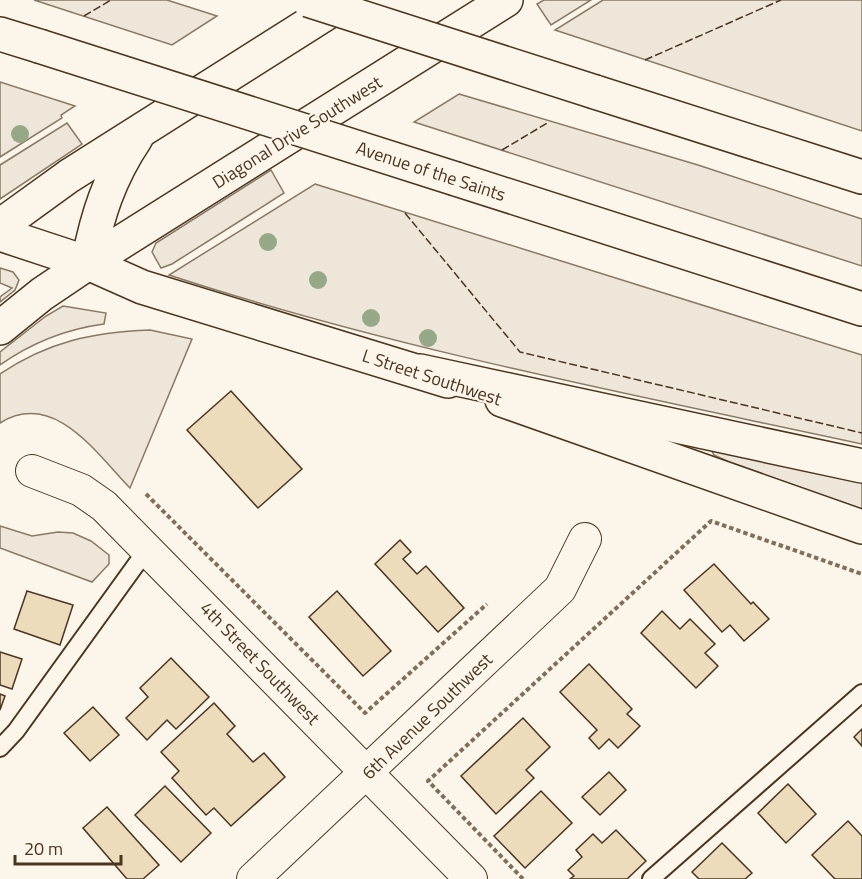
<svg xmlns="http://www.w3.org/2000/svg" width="862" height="879" font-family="'Titillium Web',sans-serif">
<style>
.green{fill:#ede6d9;stroke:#887966;stroke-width:1.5}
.parking{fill:#ede7d9;stroke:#887966;stroke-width:1.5}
.building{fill:#ecdcbc;stroke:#4a3520;stroke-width:1.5}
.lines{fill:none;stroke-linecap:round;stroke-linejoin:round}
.service-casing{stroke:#4a3520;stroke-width:20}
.minor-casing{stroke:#4a3520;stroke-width:34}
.tertiary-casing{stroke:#4a3520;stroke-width:36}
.secondary-casing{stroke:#4a3520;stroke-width:36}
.primary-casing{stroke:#4a3520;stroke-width:36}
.motorway-casing{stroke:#4a3520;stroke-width:36}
.path{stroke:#7f6f5c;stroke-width:4;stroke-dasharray:4.5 3;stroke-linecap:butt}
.service{stroke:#fbf6e9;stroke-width:16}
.minor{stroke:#fbf6e9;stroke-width:32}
.tertiary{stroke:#fbf6e9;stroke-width:33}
.secondary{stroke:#fbf6e9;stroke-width:33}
.primary{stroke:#fbf6e9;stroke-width:33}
.motorway{stroke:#fbf6e9;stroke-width:33}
.motorway-bridge-casing{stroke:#4a3520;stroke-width:36;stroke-linecap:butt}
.motorway-bridge{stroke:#fbf6e9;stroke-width:33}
.fence{stroke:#4a3520;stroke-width:1.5;stroke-dasharray:8 3;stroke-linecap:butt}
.tree{fill:#96a887}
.labels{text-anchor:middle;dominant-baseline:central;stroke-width:4.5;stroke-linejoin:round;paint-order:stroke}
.street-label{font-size:18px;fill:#4a3520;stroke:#fbf6e9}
</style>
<rect width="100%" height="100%" fill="#fbf6e9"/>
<g class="green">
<polygon points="34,0 167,0 217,16 172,45"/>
<polygon points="544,0 591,0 551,25 537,4"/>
<polygon points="603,0 862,0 862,131 555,30"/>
<polygon points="0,82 75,106 61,115 62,118 0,157"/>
<polygon points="459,94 698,165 862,219 862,266 414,122"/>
<polygon points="67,123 82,144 0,199 0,165"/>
<polygon points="271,170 284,193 172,264 161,268 152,252 156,243"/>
<path d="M315 184 862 355V444C630 394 394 349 169 275Z"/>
<path d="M63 306 106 313 104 324C67 329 31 343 0 365V352L46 316Z"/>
<path d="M150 330 192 339 130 488C97 454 54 389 0 423V374C47 342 93 332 150 330Z"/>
<polygon points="710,448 862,476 862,509 731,463 714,455"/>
<polygon points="0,526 32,536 58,532 73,533 91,541 109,555 109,564 92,582 0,548"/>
</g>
<polygon class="parking" points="0,268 13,272 19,280 15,290 0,302 0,297 12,288 0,283"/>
<g class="building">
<polygon points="231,391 302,469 258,508 187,430"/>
<polygon points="400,540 411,552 403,559 417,574 426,566 464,608 438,632 375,564"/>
<polygon points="714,564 751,604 753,602 769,619 744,641 730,625 722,632 684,590"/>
<polygon points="27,591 73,605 60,645 14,629"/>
<polygon points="337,591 391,651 363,676 309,617"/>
<polygon points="662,611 680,629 690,619 715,644 705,653 718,666 696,688 641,633"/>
<polygon points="0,652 22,659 12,689 0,685"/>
<polygon points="171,658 209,697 176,729 167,720 147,740 126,718 148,697 140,688"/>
<polygon points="589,664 632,709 627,714 640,726 618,748 609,739 599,749 589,738 597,730 560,692"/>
<polygon points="0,694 5,696 0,710"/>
<polygon points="214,703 235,726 227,734 253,762 264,753 285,777 231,826 214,808 206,815 172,778 179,771 161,752"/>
<polygon points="93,707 119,735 90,761 64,733"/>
<polygon points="523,718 550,747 526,770 534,778 496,814 461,776"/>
<polygon points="862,729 862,746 854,737"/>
<polygon points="609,772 626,790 600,815 582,797"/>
<polygon points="788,784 816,814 786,843 758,813"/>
<polygon points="165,786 211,833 181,862 135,815"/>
<polygon points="541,791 572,823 525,868 494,836"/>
<polygon points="107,807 159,865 143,879 127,879 83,828"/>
<polygon points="848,821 862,836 862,879 835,879 812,855"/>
<polygon points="616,830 646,861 627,879 570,879 574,876 568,870 582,857 576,850 593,834 602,843"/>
<polygon points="722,843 752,873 745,879 699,879 692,872"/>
</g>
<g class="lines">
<g class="service-casing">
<g id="service">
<polyline points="0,748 16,731 148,548"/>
<polyline points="651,879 862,693"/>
</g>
</g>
<g class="minor-casing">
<g id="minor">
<polyline points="32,471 81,490 104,506 471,879"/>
<polyline points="253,879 560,589 585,539"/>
</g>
</g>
<g class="tertiary-casing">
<g id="tertiary">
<polyline points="88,263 142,287 448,381"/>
<polyline points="502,400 862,527"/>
</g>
</g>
<g class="secondary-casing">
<g id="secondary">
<polyline points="0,234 88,263"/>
<polyline points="0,328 42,294 88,263"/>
</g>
</g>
<g class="primary-casing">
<g id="primary">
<polyline points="0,226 69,176 347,0"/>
<polyline points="88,263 506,0"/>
<path d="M88 263C97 216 109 178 136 138"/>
</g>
</g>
<g class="motorway-casing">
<g id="motorway">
<polyline points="0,34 39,46"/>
<polyline points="595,92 862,177"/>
<polyline points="456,179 862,309"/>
<polyline points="420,371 862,466"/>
</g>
</g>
<g class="path">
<polyline points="146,494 365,713 487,604"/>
<polyline points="523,879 428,781 711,521 862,574"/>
</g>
<use href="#service" class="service"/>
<use href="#minor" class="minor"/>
<use href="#tertiary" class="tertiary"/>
<use href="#secondary" class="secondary"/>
<use href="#primary" class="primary"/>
<use href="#motorway" class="motorway"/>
<g class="motorway-bridge-casing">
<g id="motorway-bridge">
<polyline points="308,0 595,92"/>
<polyline points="39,46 456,179"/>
</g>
</g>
<use href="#motorway-bridge" class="motorway-bridge"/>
<g class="fence">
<polyline points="84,16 111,0"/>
<polyline points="645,60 781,0"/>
<polyline points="502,150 549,122"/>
<polyline points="405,213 520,352 862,433"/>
</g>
</g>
<g class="tree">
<circle cx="20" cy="134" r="9"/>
<circle cx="268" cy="242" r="9"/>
<circle cx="318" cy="280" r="9"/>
<circle cx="371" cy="318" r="9"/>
<circle cx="428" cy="338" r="9"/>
</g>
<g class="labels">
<g class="street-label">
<text transform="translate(297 132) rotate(-32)">Diagonal Drive Southwest</text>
<text transform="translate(431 171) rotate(18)">Avenue of the Saints</text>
<text transform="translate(432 377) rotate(18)">L Street Southwest</text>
<text transform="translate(260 663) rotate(46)">4th Street Southwest</text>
<text transform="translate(427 716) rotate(-44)">6th Avenue Southwest</text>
</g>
</g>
<path d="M15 855v9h106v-9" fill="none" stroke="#4a3520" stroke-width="3"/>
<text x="24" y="855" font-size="18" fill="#4a3520" stroke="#fbf6e9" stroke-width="4.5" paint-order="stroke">20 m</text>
</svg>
